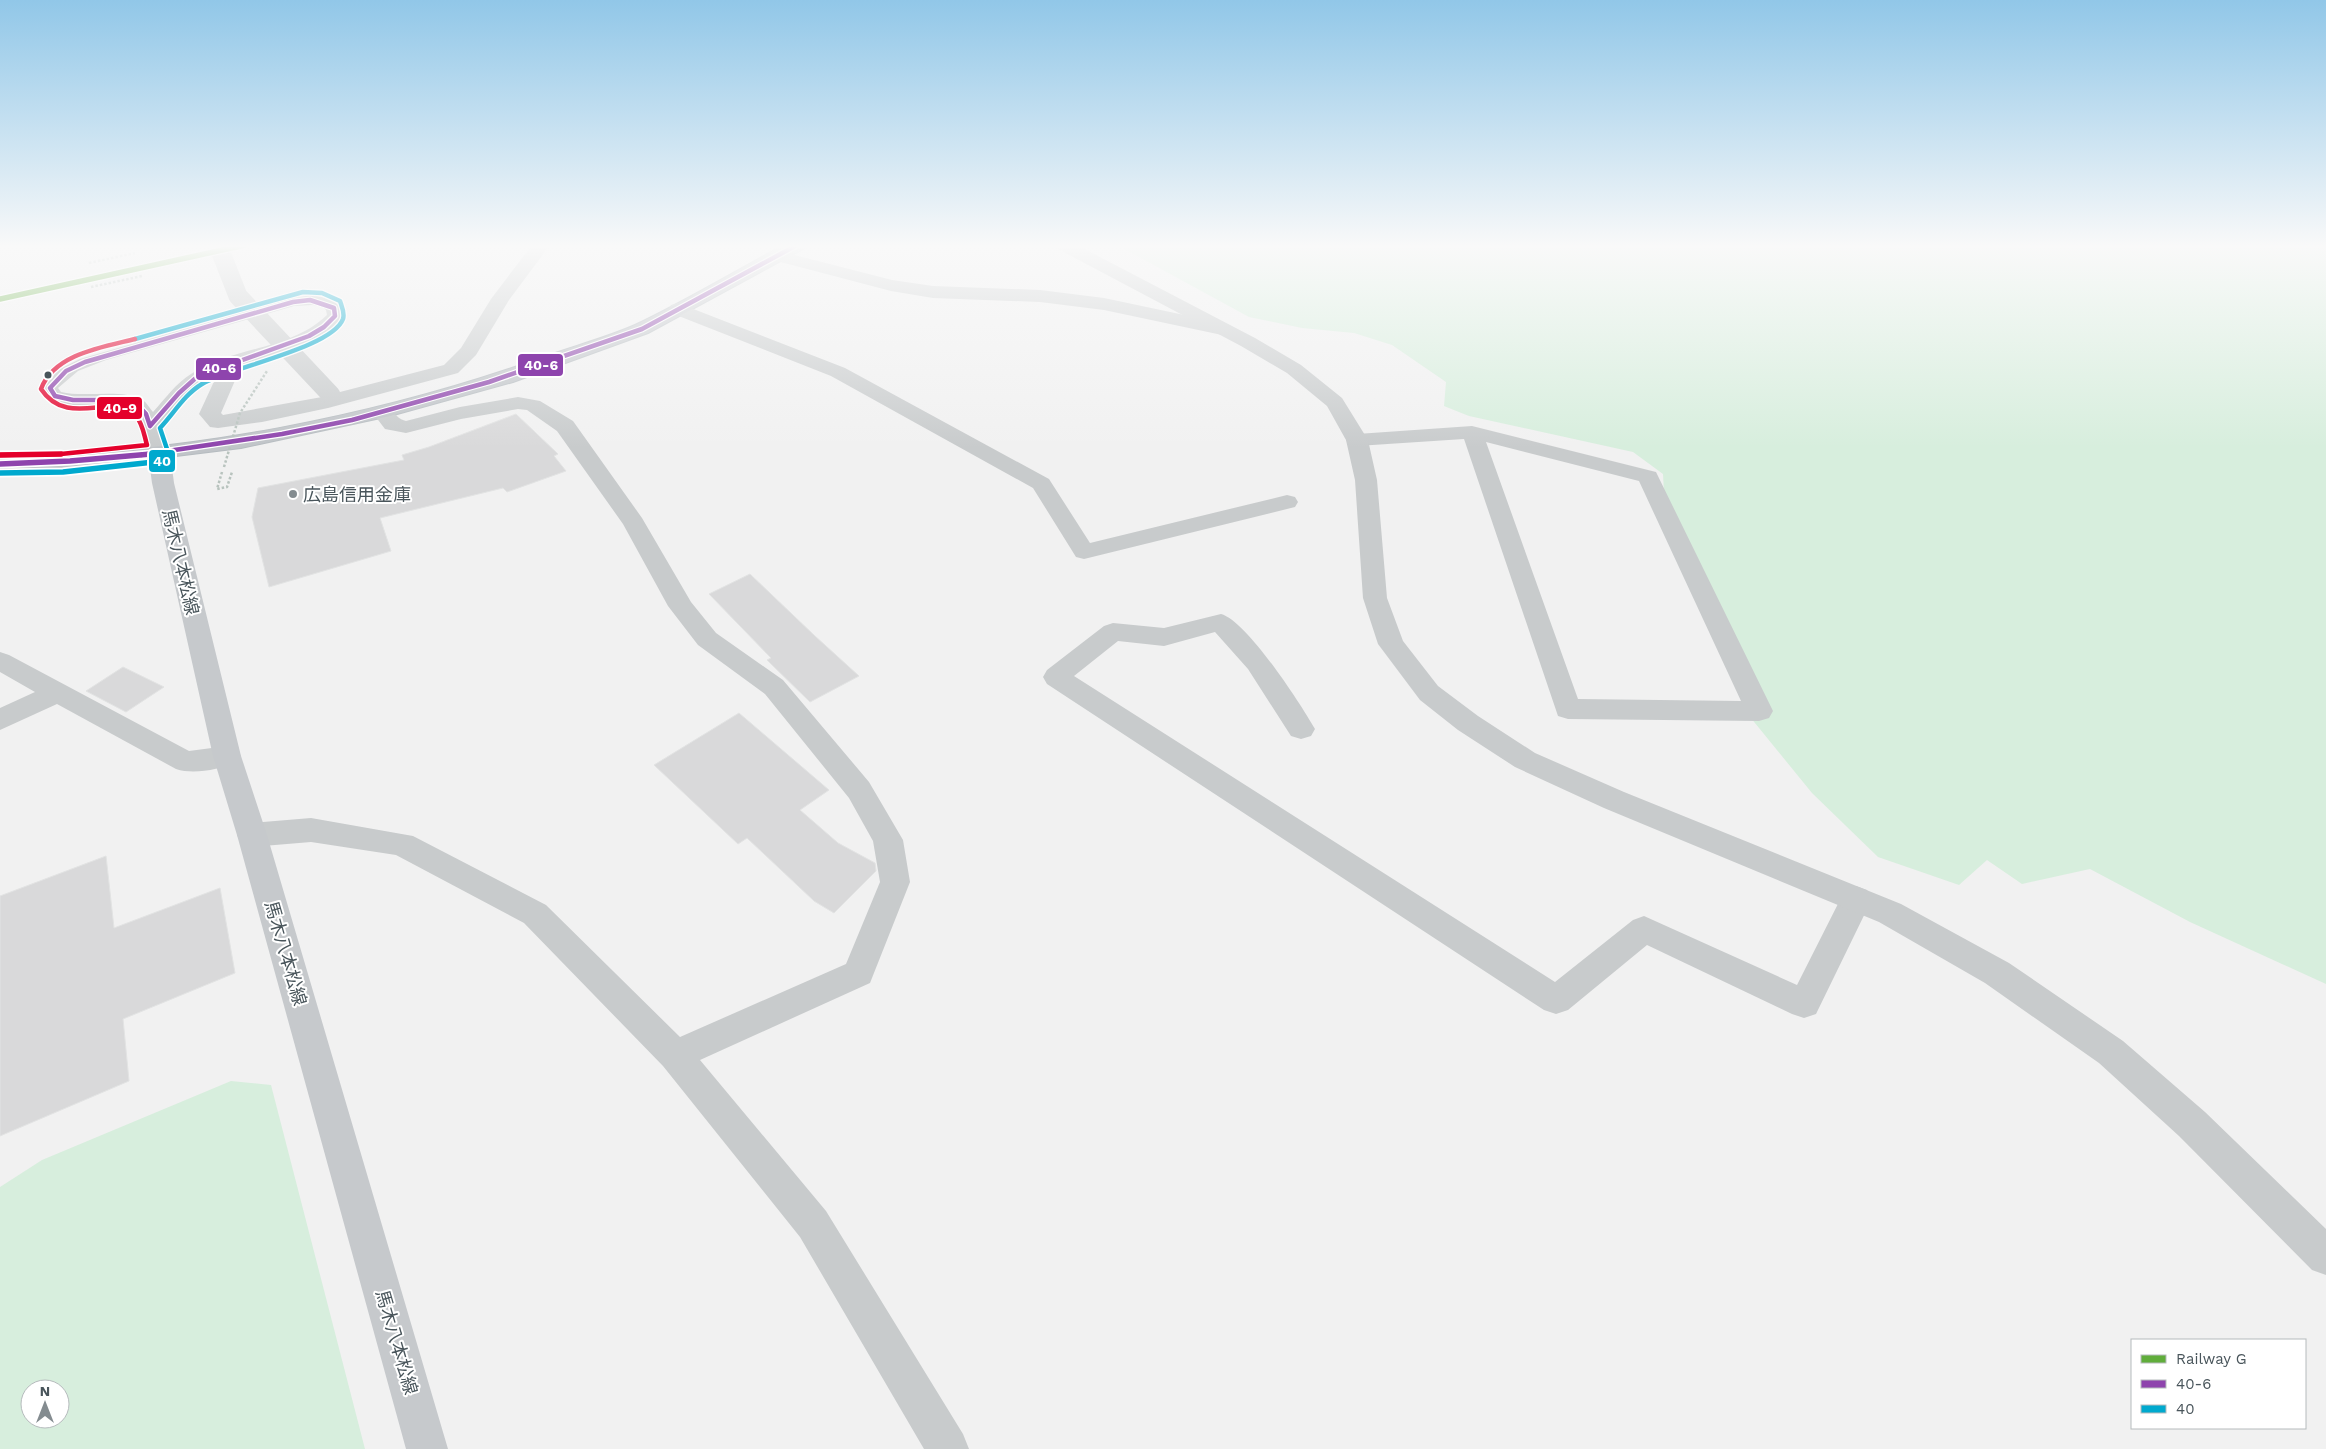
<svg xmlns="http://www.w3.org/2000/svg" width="2326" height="1449" font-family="'Work Sans','Noto Sans JP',sans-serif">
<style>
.green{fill:#d7eedd;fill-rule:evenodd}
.building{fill:#d9d9da;stroke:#e2e3e3}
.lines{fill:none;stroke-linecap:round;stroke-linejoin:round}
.trunk-casing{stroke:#b6bcc0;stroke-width:2}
.path{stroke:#b8c3be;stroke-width:2.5;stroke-dasharray:2.5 2;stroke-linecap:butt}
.service{fill:#c8cbcc;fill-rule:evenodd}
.minor{fill:#c8cbcc;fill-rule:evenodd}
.tertiary{fill:#c8cbcc;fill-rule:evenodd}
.primary{fill:#c6c9cc;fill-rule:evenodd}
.trunk{fill:#c0c4c8;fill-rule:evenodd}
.path-bridge{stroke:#b8c3be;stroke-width:2.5;stroke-dasharray:2.5 2;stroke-linecap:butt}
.minor-bridge{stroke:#c8cbcc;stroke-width:19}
.bus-1-far1-casing{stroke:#fff;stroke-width:7}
.bus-1-casing{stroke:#fff;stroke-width:9}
.bus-2-far1-casing{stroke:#fff;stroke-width:7}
.bus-2-casing{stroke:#fff;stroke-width:9}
.bus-3-far1-casing{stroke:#fff;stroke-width:7}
.bus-3-casing{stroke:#fff;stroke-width:9}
.bus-1-far1{stroke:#8e44ad;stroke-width:4.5}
.bus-1{stroke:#8e44ad;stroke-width:5.5}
.bus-2-far1{stroke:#00a9ce;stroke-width:4.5}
.bus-2{stroke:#00a9ce;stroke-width:5.5}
.bus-3-far1{stroke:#e4002b;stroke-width:4.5}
.bus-3{stroke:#e4002b;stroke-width:5.5}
.rail-1-casing{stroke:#fff;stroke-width:8}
.rail-1{stroke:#60ad3b;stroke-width:5.5}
.bus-dot{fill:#49555b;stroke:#fff;stroke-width:2}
.poi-dot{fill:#848c90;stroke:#fff;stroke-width:2}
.labels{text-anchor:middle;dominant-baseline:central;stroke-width:4;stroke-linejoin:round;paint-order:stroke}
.poi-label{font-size:18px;fill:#49555b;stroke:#fff;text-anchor:start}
.street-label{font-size:18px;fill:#49555b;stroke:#fff}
.line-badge{stroke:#fff;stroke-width:2}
.badge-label{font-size:14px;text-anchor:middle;font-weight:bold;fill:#fff}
</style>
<rect width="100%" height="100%" fill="#f1f1f1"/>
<g class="green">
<polygon points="1117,245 2326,245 2326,984 2190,922 2090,869 2022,884 1987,860 1959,885 1878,857 1812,793 1746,712 1665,512 1663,474 1633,452 1469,416 1444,406 1446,382 1392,345 1354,333 1302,328 1249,317"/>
<path d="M231 1081 271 1085 365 1449H0V1187L42 1160ZM30 1389H60V1419H30Z"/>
</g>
<g class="building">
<polygon points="516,414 558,454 554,456 566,471 507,492 503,488 380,518 391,551 269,587 252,517 258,488 404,460 402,455 429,447"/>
<polygon points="750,574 815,636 859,676 810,702 767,660 771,658 709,594"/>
<polygon points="123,667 164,687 126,712 86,691"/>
<polygon points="739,713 829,790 800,810 838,843 875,863 876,871 834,913 814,901 747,838 738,844 654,765"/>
<polygon points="106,856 114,928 220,888 235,973 123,1019 129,1081 0,1136 0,896"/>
</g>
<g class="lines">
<g class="trunk-casing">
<path id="trunk" d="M784 245H806L803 249 648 333 513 382 390 416 241 448 62 470 0 471V457C183 454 378 417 549 355 578 345 608 337 635 325 686 301 735 271 784 245Z"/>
</g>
<g class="path">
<polyline points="89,263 135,253"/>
<polyline points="91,287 142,276"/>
<polyline points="222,472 217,489 227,487 232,472"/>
</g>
<path class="service" d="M312 295 331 299 342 308 343 316C315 357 245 356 204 379 184 391 171 413 156 430H144L138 415 131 408 122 405H73L49 400 42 388 54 372 80 359 288 299ZM312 305 322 306 326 310 327 315C290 351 233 346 191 374 176 383 165 399 153 412 150 409 147 403 143 400 122 388 85 398 61 392L58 388 78 371 106 360 294 306Z"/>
<g class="minor">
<polygon points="532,245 550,245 509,300 476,355 458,373 328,408 262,422 218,428 210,427 199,414 223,362 226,358 233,356 240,358 243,362 221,413 223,415 322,397 321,395 324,391 331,389 340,392 444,365 461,348 491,299"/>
<polygon points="779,251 892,280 933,286 1040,290 1104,298 1222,323 1229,325 1232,329 1229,333 1222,335 1104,310 1040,302 933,298 891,291 773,260 770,256 773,252"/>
<polygon points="678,303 845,368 1049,479 1090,543 1287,495 1295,497 1298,502 1295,507 1084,559 1076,557 1033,488 831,376 671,313 669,309 671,305"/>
<path d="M518 397 540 401 573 421 642 518 691 602 716 633 783 680 869 782 903 840 910 882 870 983 700 1060 826 1211 963 1434 969 1449H924L800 1237 663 1066 524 923 396 855 311 842 252 847 241 843 237 835 241 827 252 823 311 818 413 836 546 905 680 1037 846 964 880 882 873 841 849 798 765 694 698 645 668 606 623 524 557 431 527 410 518 409 461 419 406 433 385 429 372 412 376 408C395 403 391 417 406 421L460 407Z"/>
<path d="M1472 426 1656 472 1773 711 1769 718 1759 721 1568 719 1558 716 1464 439 1357 446 1349 445 1346 440 1349 435 1357 434ZM1486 442 1639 481 1741 701 1578 699Z"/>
<path d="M1221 614C1247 621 1300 703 1315 729L1311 736 1301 739 1291 736 1248 669 1215 632 1164 646 1118 641 1074 676 1555 982 1633 920 1644 916 1797 985 1845 890 1856 886 1867 890 1872 899 1816 1014 1804 1018 1792 1014 1647 945 1568 1010 1556 1014 1544 1010 1047 684 1043 677 1047 670 1104 626 1113 623 1164 628Z"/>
<path d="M0 652 9 655 189 751 227 746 237 749 241 756 237 763C219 769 194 775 176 769L57 704 0 730V708L35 692 0 672Z"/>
</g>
<g class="tertiary">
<polygon points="1055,245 1077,245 1255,338 1301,365 1342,398 1368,440 1377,480 1387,598 1403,641 1438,686 1478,716 1535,753 1624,792 1901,904 2009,963 2123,1041 2205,1112 2326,1229 2326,1275 2312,1270 2179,1136 2099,1063 1985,983 1879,922 1604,808 1515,767 1458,730 1420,700 1378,644 1363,598 1355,480 1346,440 1327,406 1287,373 1241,346 1058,249"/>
<polygon points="150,420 158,421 170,453 167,458 159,460 151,458 139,426 142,421"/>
</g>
<polygon class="primary" points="159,446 167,448 170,453 174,483 241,756 267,835 448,1449 406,1449 237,835 213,756 152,483 148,453 151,448"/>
<use href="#trunk" class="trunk"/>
<polyline class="path-bridge" points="224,467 240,413 267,371"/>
<polyline class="minor-bridge" points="218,245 238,296 331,395"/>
<g class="bus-1-far1-casing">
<g id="bus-1-far1">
<polygon points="310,300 334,308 335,316 324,327 309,336 198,376 179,393 150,426 146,414 137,404 122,400 73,400 55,396 50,388 66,371 85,362 293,302"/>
<polyline points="141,455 282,434 352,420 489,382 642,329 797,245"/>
</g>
</g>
<g class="bus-1-casing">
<polyline id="bus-1" points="0,464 70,461 151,454"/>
</g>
<g class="bus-2-far1-casing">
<path id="bus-2-far1" d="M135 339 303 292 322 293 340 301C342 307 345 313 343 319 332 348 231 367 202 384 185 394 174 413 160 428L168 452 166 455"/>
</g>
<g class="bus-2-casing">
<polyline id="bus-2" points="0,473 63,472 163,461 167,454"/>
</g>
<g class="bus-3-far1-casing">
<path id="bus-3-far1" d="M0 455 61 454 147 445C144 435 143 424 136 416 116 390 68 430 41 389 54 354 103 347 135 339"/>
</g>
<g class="bus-3-casing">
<polyline id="bus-3" points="0,455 61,454"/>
</g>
<use href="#bus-1-far1" class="bus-1-far1"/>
<use href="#bus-1" class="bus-1"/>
<use href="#bus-2-far1" class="bus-2-far1"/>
<use href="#bus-2" class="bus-2"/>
<use href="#bus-3-far1" class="bus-3-far1"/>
<use href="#bus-3" class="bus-3"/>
<g class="rail-1-casing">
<polyline id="rail-1" points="0,299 245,245"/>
</g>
<use href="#rail-1" class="rail-1"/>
</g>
<linearGradient id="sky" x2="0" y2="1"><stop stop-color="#91c7e8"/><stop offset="0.55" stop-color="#f9f9f9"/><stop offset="1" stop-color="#f9f9f9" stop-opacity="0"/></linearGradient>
<rect width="2326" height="448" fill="url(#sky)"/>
<circle class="bus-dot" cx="48" cy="375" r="4.5"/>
<circle class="poi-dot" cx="293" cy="494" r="5"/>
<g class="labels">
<g class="poi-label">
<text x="303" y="494">広島信用金庫</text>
</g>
<g class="street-label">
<text transform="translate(181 562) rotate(77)">馬木八本松線</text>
<text transform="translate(286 953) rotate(74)">馬木八本松線</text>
<text transform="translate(397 1342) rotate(74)">馬木八本松線</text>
</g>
</g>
<g class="line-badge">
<rect x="517" y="353" width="47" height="24" rx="5" fill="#8e44ad"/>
<rect x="195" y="357" width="47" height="24" rx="5" fill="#8e44ad"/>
<rect x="96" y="396" width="47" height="24" rx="5" fill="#e4002b"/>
<rect x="148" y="449" width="28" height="24" rx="5" fill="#00a9ce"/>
</g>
<g class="badge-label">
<text x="541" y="370">40-6</text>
<text x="219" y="373">40-6</text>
<text x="120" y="413">40-9</text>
<text x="162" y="466">40</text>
</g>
<rect x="2131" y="1339" width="175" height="90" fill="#ffffff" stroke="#b6bbbd"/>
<rect x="2141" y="1355" width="25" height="8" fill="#60ad3b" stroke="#b6bbbd"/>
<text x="2176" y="1364" font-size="15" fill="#49555b">Railway G</text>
<rect x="2141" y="1380" width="25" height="8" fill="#8e44ad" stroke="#b6bbbd"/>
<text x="2176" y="1389" font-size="15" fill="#49555b">40-6</text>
<rect x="2141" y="1405" width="25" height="8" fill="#00a9ce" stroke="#b6bbbd"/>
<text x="2176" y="1414" font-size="15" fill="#49555b">40</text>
<g transform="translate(45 1404)"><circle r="24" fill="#ffffff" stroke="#b6bbbd"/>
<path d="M0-4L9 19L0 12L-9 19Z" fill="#848c90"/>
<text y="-8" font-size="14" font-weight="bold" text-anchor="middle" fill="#49555b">N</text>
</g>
</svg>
